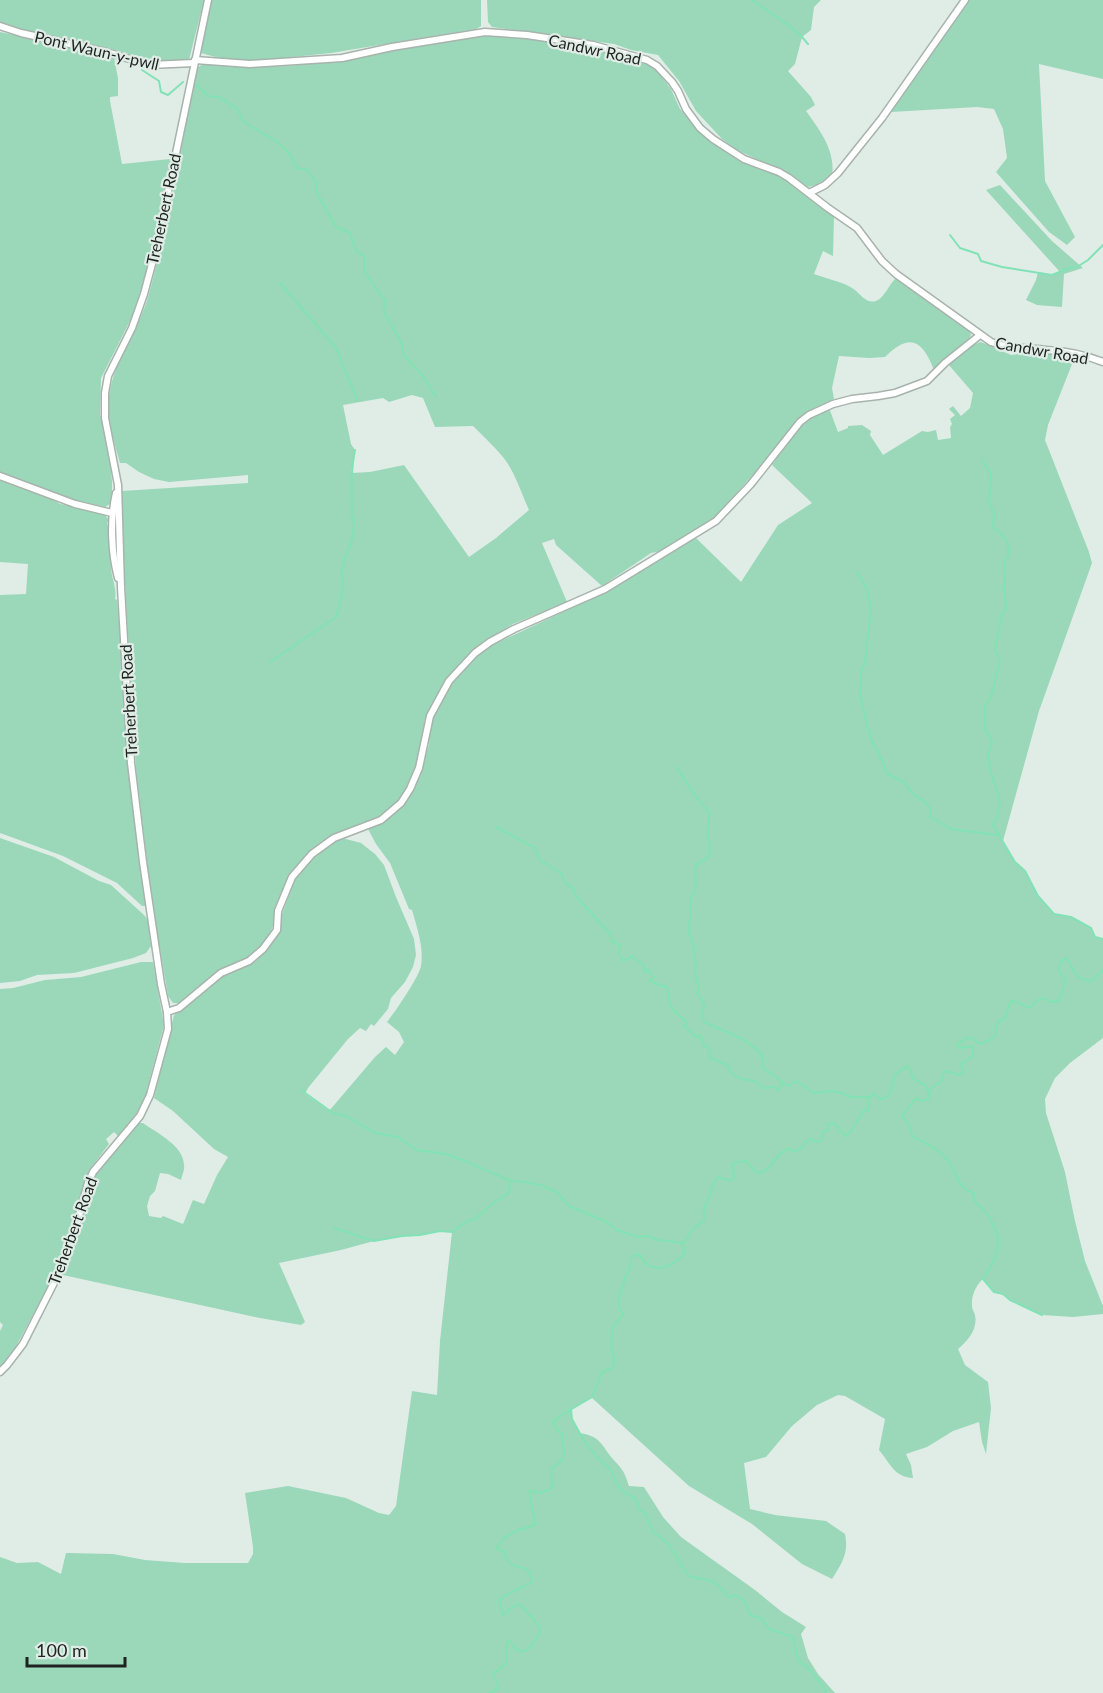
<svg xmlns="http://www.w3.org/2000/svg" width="1103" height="1693" font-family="Lato,sans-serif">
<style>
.green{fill:#9ad8b9;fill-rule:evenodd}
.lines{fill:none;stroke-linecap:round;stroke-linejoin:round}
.stream{stroke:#82e2b6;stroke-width:2}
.street-casing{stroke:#a7b3ac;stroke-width:9}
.street{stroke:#fff;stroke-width:6}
.labels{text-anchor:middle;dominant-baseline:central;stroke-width:4.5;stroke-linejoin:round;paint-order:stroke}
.street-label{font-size:16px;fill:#1f2321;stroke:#e0ede6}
</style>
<rect width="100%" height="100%" fill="#e0ede6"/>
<g class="green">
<polygon points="0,0 204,0 189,60 157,63 119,51 11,27 0,22"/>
<polygon points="211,0 481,0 481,26 476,29 331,53 254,61 226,60 201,53"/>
<path d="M487 0H821L814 7 811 30 802 37 795 64 788 71 811 97 815 105 806 111C819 129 836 151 832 175L817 185 808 187 792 176 735 149 722 139 696 111 679 81 658 55 631 50 614 44 492 27 488 22Z"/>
<polygon points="967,0 1103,0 1103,79 1039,64 1045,181 1075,237 1067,245 1049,232 996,172 1007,158 1003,129 994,109 977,107 891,112"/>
<polygon points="0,32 94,52 114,58 118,78 118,96 110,97 110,101 122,164 170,159 150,258 140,292 132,317 101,378 100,414 109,447 112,482 112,495 110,504 105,507 63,497 0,474"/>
<path d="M488 35H510L578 46 618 54 647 63 658 72 671 89 680 109 699 131 724 151 743 163 771 172 783 178 834 216 833 256 823 251 814 274C827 279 845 282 855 290 861 295 867 304 876 301 884 298 889 285 895 279L900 280 969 330 971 335 968 341 934 370C922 339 909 333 885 357L869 358 839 356 832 388 834 399 814 408 800 418 769 457 714 518 700 529 661 551 651 553 602 586 556 545 554 539 542 543 567 602 513 624 483 642 459 665 444 685 425 718 419 758 404 793 391 809 381 816 337 834 288 879 275 907 274 924 268 937 254 954 213 975 180 1003H173L168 996 152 901 136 769 123 549 122 491 248 483V475L169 482 154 479 139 472 126 463H120C114 441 106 418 109 396 114 359 139 330 149 294 169 220 182 143 197 68L203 64 253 67 290 66 347 59 390 49ZM412 395 423 398 435 427 473 426C483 436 494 446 503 457 515 472 521 493 529 510L496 538 469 557 404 465 370 472 351 473 355 450 351 444 343 405 383 398 389 402Z"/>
<polygon points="1000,185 1052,241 1083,268 1064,274 1062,307 1037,305 1026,300 1036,280 1038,272 1052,275 1060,272 986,190"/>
<path d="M981 342 1011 355 1030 352 1053 354 1074 359 1048 425 1045 440 1089 552 1092 563 1039 711 1003 841 1015 862 1025 871 1038 896 1054 914 1071 917 1091 928 1095 937 1103 939V1038L1070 1063 1055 1078 1045 1099 1046 1113 1065 1172 1075 1221 1085 1261 1103 1306V1314L1073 1317 1042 1315 1010 1300 1003 1294 994 1292 983 1279C976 1285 971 1296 972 1306 972 1310 974 1311 975 1315 978 1329 968 1341 958 1349L965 1365 988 1382 991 1408 986 1454 982 1442 979 1422 953 1431 927 1447 906 1454 911 1465 913 1478C894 1477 890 1463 879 1450L885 1419 845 1396 838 1395 817 1405 792 1426 766 1457 744 1463 750 1509 775 1515 826 1521 845 1534C849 1553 842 1563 832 1579L802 1564 752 1524 689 1486 592 1398 571 1409 572 1419 580 1433C601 1437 600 1443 612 1458 622 1469 624 1470 629 1486L644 1487 663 1517 681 1537 755 1590 782 1612 806 1627 801 1634 808 1658 818 1674 835 1693H0V1557L17 1563 38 1562 61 1574 66 1553 113 1554 145 1560 185 1563H248L253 1554V1547L245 1493 288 1486 346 1498 379 1513 389 1515 396 1506 412 1391 437 1395 440 1341 452 1232 440 1231 420 1235 402 1236 374 1241 341 1250 279 1263 305 1322 301 1325 260 1318 63 1275 80 1226 92 1180 99 1168 138 1123H143C157 1133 184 1146 184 1165 185 1170 182 1175 181 1180L168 1174 160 1173 155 1191 150 1196 147 1206 149 1216 161 1218 163 1216 183 1224 193 1200 204 1204 217 1175 228 1157 214 1149 173 1111 154 1098 174 1015 200 996 221 977 255 962 279 933 281 917 297 874 314 855 331 843 342 838 361 843 375 854 384 865 396 897 414 939 416 955 413 967 405 982 391 998 388 1009 374 1026 371 1024 366 1031 360 1028 348 1039 308 1088 305 1094 329 1111 375 1057 386 1047 395 1055 404 1042 399 1032 387 1022C395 1012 419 977 421 966 424 947 417 928 412 910L409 909 390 863 376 844 368 829 389 818 403 803 419 774 429 745 431 718 448 687 461 671 484 649 608 591 696 538 741 582 778 525 812 503 772 465C789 440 800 421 829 408L838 432 848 428V426L862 425 871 431 870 435 883 455 922 431 928 432 936 430 938 440 951 438 950 427 952 424 950 419 955 415 949 409 953 406 961 416 970 408 973 393 948 364 970 346Z"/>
<path d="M0 479 41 494 60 504 97 512 105 515 109 520 107 523C113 537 111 554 111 569 112 579 117 589 115 599L117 600 123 671 127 760 146 906H142L117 883 63 856 0 833V595L26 594 28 564 0 562Z"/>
<polygon points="0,838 54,857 99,881 111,885 144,915 148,920 151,946 146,953 133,958 74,973 37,975 20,981 0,983"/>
<polygon points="141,962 153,962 164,1025 145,1097 136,1114 118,1136 114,1132 106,1139 109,1144 93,1165 84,1185 68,1240 58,1268 13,1352 0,1367 0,1331 3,1325 0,1322 0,989 13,988 45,980 81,977"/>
</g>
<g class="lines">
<g class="stream">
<polyline points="752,0 791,27 802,37 808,44"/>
<polyline points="142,70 159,81 161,92 168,95 183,82"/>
<polyline points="193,85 198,86 208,96 219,97 237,109 244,122 276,141 289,153 297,168 307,170 317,183 316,191 336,227 350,233 356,251 364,256 364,271 372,283 385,300 384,312 401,342 403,354 422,375 436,397"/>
<polyline points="950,235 960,248 978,254 981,261 1002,267 1052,275 1069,268 1077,267 1088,260 1103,245"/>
<polyline points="280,283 336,348 357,400"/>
<path d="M982 460 990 472 991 485 988 499 994 515 993 528C1006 536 1015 549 1004 563L1005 583 1004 588 1006 608 1002 614 995 649 1000 661 991 697 985 706V729L992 741C991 746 987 754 988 760 991 786 1009 798 993 825L1015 862 1025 871 1038 896 1054 914 1071 917 1091 928 1095 937 1103 939"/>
<polyline points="857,572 867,589 871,609 865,663 861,671 860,695 870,737 883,763 886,773 905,783 912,793 926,803 931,810 930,817 951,829 997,835"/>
<path d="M270 662 336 617C339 611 342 592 343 585 343 580 341 575 342 571 344 558 355 537 354 525 354 522 352 519 352 516 352 493 350 474 355 450"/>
<path d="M677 767C686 783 696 798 709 812 709 820 708 828 708 836 709 849 715 857 698 863L695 869 696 887 691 899 689 933 693 944 696 966 695 975 699 988 697 992 705 1007 702 1009 704 1022C720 1030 756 1041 763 1058 763 1060 763 1066 763 1068L788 1086 797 1081 813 1093 831 1091 843 1093 851 1097H869"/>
<path d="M496 827 535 848 540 860 561 873 565 884 573 888 575 895 611 935V941L620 945 619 954 623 961 633 956 636 960 644 965V972L648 969 653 977 650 981 668 988C668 1010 673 1009 687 1023L684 1026 696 1037 700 1036 705 1046 711 1050 710 1058 728 1065 731 1073 741 1079 755 1081 764 1088 774 1087 779 1090 782 1083"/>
<polyline points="301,1090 333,1113 346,1116 375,1133 398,1137 416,1150 446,1154 465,1161 511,1181 526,1182 543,1186 557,1192 569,1206 607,1222 616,1230 639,1237 649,1236 658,1240 682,1243"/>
<path d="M929 1093 928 1099 922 1101 916 1098 902 1116 907 1121 913 1137C924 1142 937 1148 945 1157 957 1169 955 1187 973 1193L975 1202C987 1211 997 1227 998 1243 998 1256 989 1269 983 1279L994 1292 1003 1294 1010 1300 1042 1315"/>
<polyline points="334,1228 374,1241 402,1236 420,1235 440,1231 452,1232 467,1221 475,1219 494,1202 508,1194 511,1181"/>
<path d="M571 1409 572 1419 583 1439 596 1456 611 1470 617 1485 625 1493 636 1499 639 1509 646 1514 652 1531 667 1543 677 1557 682 1567 690 1577C711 1580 715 1579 728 1597L735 1595 745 1601 750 1615 762 1619 769 1629 793 1637 798 1660 811 1671 827 1693"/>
<path d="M490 1693 499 1688 493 1673 499 1670 506 1663 507 1642 510 1641C512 1644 513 1647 516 1649 527 1658 537 1638 540 1630L539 1626 520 1604 511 1608 503 1615 499 1600C507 1593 522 1588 532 1582 530 1561 516 1572 508 1561 506 1558 505 1554 504 1551L497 1549C502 1532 522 1530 536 1524L531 1505 530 1491 541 1493 553 1487C546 1459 561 1469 564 1455 565 1450 561 1441 562 1434L557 1430 553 1422 560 1416 592 1397 602 1372 612 1368 614 1359 611 1346 613 1326 623 1315C622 1312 619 1309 619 1306 616 1292 631 1273 631 1257L639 1254C651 1276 670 1269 685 1253L683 1244 693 1229 704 1220V1209L715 1181 718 1177 730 1181 734 1177 732 1168 733 1163 746 1161 757 1173C773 1172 773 1154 788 1149 804 1156 800 1141 812 1139L815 1142H819L822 1139 823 1132 828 1130 827 1124 834 1123 845 1136 851 1132 863 1111 869 1110C867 1103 867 1099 873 1094L881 1099 889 1096C897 1079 887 1077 908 1066L914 1079 925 1085 929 1092 933 1087 941 1082 944 1072 948 1071 959 1075 963 1072 961 1064 973 1056V1046L959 1048 957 1044 970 1037 980 1044 990 1040 995 1036C996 1027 996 1022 1005 1018L1011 1000 1028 1007H1031C1034 1002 1038 999 1044 998L1050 1002 1059 1001 1066 979C1059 975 1057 969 1061 961L1065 959 1068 960C1076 974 1074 979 1092 981L1103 970"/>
</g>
<g class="street-casing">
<g id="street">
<polyline points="0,26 21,33 106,52 150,65 194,63"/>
<path d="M195 60 250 64 342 58 392 47 485 32 527 35 593 45 647 60 657 66 672 82 678 91 686 109 700 128 713 139 744 159 779 172 789 178 828 208 857 228 882 261 896 274 991 342C1010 349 1028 348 1047 350 1067 351 1085 355 1103 362"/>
<polyline points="809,193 825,185 838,173 882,118 965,0"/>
<polyline points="0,476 75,504 112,513"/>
<path d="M116 493C110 519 111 552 118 578"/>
<polyline points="167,1012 179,1008 221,973 249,961 263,949 277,930 278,911 292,877 312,854 334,838 381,820 401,803 410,789 419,768 430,716 449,681 475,653 490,642 514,629 605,589 716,521 751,484 800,422 809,415 833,404 852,399 878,396 895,393 927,381 945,363 980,335"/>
<polyline points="0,1372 7,1365 23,1344 62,1267 72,1241 88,1183 93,1172 140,1116 150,1095 168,1029 167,1012 161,984 143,862 131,763 121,587 118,485 105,418 105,393 108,376 132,328 144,294 156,249 208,0"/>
</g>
</g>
<use href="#street" class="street"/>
</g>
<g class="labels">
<g class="street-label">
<text transform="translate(595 49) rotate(12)">Candwr Road</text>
<text transform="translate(97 50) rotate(13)">Pont Waun-y-pwll</text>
<text transform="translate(163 209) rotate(-78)">Treherbert Road</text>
<text transform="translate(1042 350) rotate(10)">Candwr Road</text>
<text transform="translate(128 701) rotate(-93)">Treherbert Road</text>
<text transform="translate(72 1231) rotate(-70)">Treherbert Road</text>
</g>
</g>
<path d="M27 1657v9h98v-9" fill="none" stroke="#1f2321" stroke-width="3"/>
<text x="36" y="1657" font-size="18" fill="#1f2321" stroke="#e0ede6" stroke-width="4.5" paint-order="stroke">100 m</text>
</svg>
